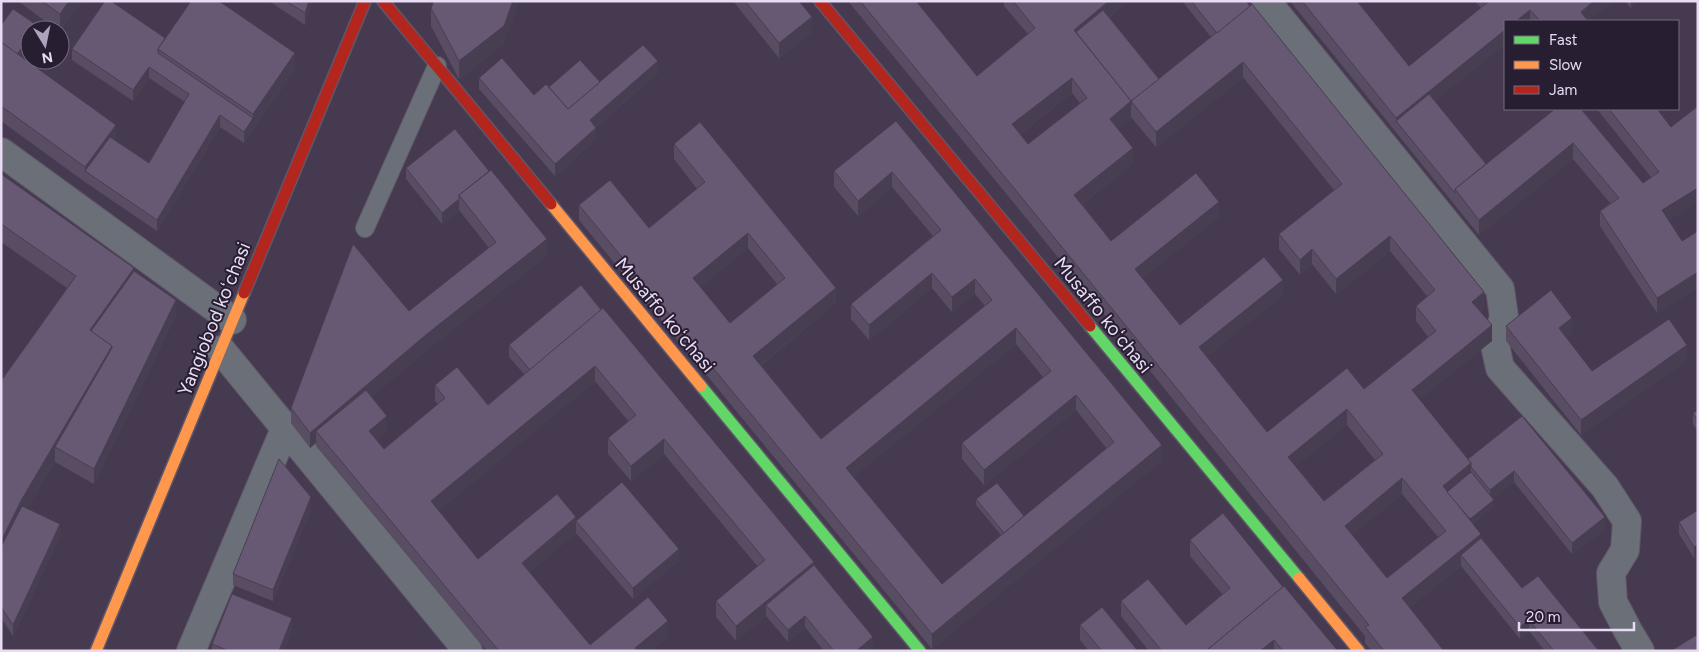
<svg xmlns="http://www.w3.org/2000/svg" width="1699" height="652" font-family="Figtree,sans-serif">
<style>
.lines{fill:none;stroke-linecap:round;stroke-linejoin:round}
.lane-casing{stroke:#60566a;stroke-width:20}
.street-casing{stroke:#60566a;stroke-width:30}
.fast-casing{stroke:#60566a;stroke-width:14}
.slow-casing{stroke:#60566a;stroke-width:14}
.jam-casing{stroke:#60566a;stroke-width:14}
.lane{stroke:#6b6f77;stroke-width:18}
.street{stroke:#6b6f77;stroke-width:28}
.fast{stroke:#63d668;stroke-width:11}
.slow{stroke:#ff974d;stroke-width:11}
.jam{stroke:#b3261e;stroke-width:11}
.wall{fill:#594d64;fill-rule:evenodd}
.shaded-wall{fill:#483e51}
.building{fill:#675974;stroke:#483e51;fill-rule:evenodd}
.labels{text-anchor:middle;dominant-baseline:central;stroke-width:4;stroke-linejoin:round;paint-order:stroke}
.street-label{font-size:19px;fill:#e8dcf5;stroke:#281e31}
</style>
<rect width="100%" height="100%" fill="#463a51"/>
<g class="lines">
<g class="lane-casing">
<polyline id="lane" points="365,228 437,66"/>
</g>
<g class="street-casing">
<g id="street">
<polyline points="1266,1 1500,289 1504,317 1495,345 1500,368 1605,487 1627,521 1625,550 1611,573 1613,602 1628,631 1640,651"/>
<polyline points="1,152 232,320"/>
<polyline points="221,350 468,651"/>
<polyline points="191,651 285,429"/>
</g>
</g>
<g class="fast-casing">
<g id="fast">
<polyline points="1090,326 1299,578"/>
<polyline points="701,386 920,651"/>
</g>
</g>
<g class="slow-casing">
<g id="slow">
<polyline points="551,204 701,386"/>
<polyline points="1299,578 1359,651"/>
<polyline points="96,651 244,293"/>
</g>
</g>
<g class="jam-casing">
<g id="jam">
<polyline points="383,1 551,204"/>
<polyline points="820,1 1090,326"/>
<polyline points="244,293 365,1"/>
</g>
</g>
<use href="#lane" class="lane"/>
<use href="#street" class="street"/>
<use href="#fast" class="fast"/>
<use href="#slow" class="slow"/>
<use href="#jam" class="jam"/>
</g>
<g class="wall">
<polygon points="18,1 82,1 60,31 60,30 57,30"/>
<polygon points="269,1 312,1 305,25"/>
<polygon points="733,1 799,1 812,32 779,58"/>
<path d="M848 1H916L977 76 1028 34 1004 6V1H1128L1109 17 1159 79 1211 37 1182 1H1246L1484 307 1480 311 1492 341 1419 399 1468 459 1522 416 1605 529 1572 554 1514 482 1493 499 1494 506 1473 523 1481 538 1522 588 1599 651H1545L1529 631 1520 639 1461 566 1409 608 1444 651H1372L1365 643V636L1018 208ZM1243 77 1334 190 1279 234V249L1300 275 1312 264 1336 294 1390 251 1427 296 1416 306V321L1428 337 1364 389 1267 432 1206 357 1283 295 1180 325 1142 278 1219 217 1111 241 1082 204 1133 163 1117 128 1131 117 1156 147ZM1072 93 1080 103 1028 144 1020 134ZM1347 425 1375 460 1324 501 1295 466ZM1402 494 1438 537 1387 578 1352 535Z"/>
<polygon points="1290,1 1357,1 1409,66 1481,8 1475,1 1613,1 1588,21 1505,21 1435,102 1486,164 1555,109 1643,183 1651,177 1597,109 1657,109 1669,221 1682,241 1698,231 1698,287 1657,313 1600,226 1600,211 1610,203 1573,159 1479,235"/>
<polygon points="1625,1 1640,1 1631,8"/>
<polygon points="431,8 504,44 459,79 431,26"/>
<polygon points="1,25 38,30 30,30 30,43 20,56 115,141 149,163 185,102 149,78 133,101 72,60 72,49 165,38 295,69 244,143 220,127 157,231 85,182 1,121"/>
<polygon points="658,73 596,127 596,139 555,176 479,89 479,78 534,95 549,87 600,82"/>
<path d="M896 121 1162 460 932 649 579 220V205L649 228 697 189 674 159V144L836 303 761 365 821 439 985 306 975 294 952 312 932 288 869 340 851 319V304L933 236 892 187 858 216 834 187V171ZM748 248 777 284 730 323 700 287ZM1016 344 1043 377 962 443V459L984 485 1076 410 1107 449 1024 516 976 499V505L1001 535 942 584 853 477Z"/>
<polygon points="455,129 547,255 427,350 371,397 387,431 376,440 384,449 438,404 435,401 435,385 488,405 524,374 509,357 509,345 581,285 814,565 873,648 870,651 824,651 805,627 788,642 766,616 736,641 716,617 716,601 758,567 664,454 631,481 608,454 608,438 629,422 595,381 438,511 478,559 576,521 679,560 633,599 576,533 529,572 590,645 668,636 650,651 487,651 316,446 316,443 310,448 291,423 291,408 409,311 489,248 459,210 442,224 406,179 406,168"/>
<polygon points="1,174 134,271 176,315 94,484 55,462 27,508 60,536 13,636 1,618 1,381 67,288 1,242"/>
<polygon points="1506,326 1572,333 1566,337 1592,371 1687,360 1581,435 1506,341"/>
<polygon points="1698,410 1698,432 1693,424 1693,413"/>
<polygon points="311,509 273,601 233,585 233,574"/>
<polygon points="1698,510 1698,556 1694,558 1679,534 1679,522"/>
<polygon points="1190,540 1283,587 1338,651 1149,651 1121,616 1121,601 1186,625 1223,595 1190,556"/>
<polygon points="1080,625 1138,651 1089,651 1080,640"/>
<polygon points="292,629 284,651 212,651 212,644"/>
</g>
<g class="shaded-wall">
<polygon points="69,1 82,1 60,31 60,14"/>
<polygon points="309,1 312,1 305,25 305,13"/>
<polygon points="513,1 520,1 504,44 459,79 459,61"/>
<polygon points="1109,1 1128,1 1079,41 1074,30"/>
<polygon points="1594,1 1613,1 1588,21 1581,12"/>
<polygon points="1631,1 1640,1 1631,8"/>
<polygon points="1530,10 1530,21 1516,21"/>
<polygon points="812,17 812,32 779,58 779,43"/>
<polygon points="1505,30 1505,45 1402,128 1396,121 1396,118"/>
<polygon points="30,37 30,43 13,66 13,60"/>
<polygon points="295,53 295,69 244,143 244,132 253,118 253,114"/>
<polygon points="658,61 658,73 590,132 590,120"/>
<polygon points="1243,62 1243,77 1156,147 1156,132"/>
<polygon points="149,67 149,78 133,101 133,90"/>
<polygon points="1072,78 1072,93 1012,140 1012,124"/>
<polygon points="1131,101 1131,117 1110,135 1110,119"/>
<polygon points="220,115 220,127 157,231 157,220"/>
<polygon points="116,125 116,140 85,171 85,167"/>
<polygon points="596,128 596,139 555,176 555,164"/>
<polygon points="1573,143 1573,159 1479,235 1479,220"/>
<polygon points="1133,148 1133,163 1074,210 1074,195"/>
<polygon points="892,172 892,187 858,216 858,201"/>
<polygon points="1698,188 1698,203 1662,225 1662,210"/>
<polygon points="459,199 459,210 442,224 442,213"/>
<polygon points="1219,202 1219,217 1135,284 1135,269"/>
<polygon points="748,233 748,248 693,293 693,278"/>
<polygon points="1390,236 1390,251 1336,294 1336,279"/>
<polygon points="547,239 547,255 427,350 322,438 316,431 316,443 310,448 310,433 427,334"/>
<polygon points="1312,249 1312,264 1300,275 1300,260"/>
<polygon points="134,268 134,286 97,338 90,330"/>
<polygon points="1698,272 1698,287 1657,313 1657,298"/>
<polygon points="932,273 932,288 869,340 869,325"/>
<polygon points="975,279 975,294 952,312 952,297"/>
<polygon points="1283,280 1283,295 1199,363 1199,347"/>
<polygon points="836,288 836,303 753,371 753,356"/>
<polygon points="1484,292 1484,307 1472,317 1472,302"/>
<polygon points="176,300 176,315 94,484 94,469"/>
<polygon points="1572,318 1572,333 1559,343 1559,328"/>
<polygon points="1492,325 1492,341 1412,405 1412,390"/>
<polygon points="1016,328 1016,344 846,483 846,468"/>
<polygon points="1687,345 1687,360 1581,435 1581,420"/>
<polygon points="112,346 112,364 55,447 55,462 22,517 1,559 1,541 22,499"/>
<polygon points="595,366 595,381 431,517 431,501"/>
<polygon points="1076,395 1076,410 984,485 984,470"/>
<polygon points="1347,409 1347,425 1288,472 1288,457"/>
<polygon points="387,416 387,431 369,446 369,431"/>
<polygon points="664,439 664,454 631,481 631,466"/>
<polygon points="1162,445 1162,460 932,649 932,634"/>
<polygon points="1471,463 1471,478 1446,499 1443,486"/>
<polygon points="1514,471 1514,482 1490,502 1490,490"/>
<polygon points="1402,478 1402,494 1345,541 1345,526"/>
<polygon points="311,497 311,509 273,601 273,590"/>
<polygon points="1494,500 1494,506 1465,529 1465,523"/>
<polygon points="576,517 576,533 522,578 522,563"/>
<polygon points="1605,517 1605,529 1572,554 1572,543"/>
<polygon points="60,524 60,536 13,636 13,625"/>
<polygon points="1481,534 1481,549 1461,555 1461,566 1402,614 1402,598"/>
<polygon points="1698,545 1698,556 1694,558 1694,547"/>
<polygon points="679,549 679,560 633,599 633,588"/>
<polygon points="814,562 814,577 766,605 766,616 736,641 736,626"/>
<polygon points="805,616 805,627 788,642 788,630"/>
<polygon points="292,618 292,629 284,651 279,651"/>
<polygon points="1529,620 1529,631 1520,639 1520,627"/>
<polygon points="668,621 668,636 650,651 635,651 635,648"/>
<polygon points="873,637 873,648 870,651 856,651"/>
<polygon points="1274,640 1274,651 1260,651"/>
</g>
<g class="building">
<polygon points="42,1 69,1 60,14"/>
<polygon points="105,1 111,1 165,38 158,49 158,53 253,118 244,132 220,115 157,220 85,171 110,137 149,163 189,94 149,67 133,90 72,49"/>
<polygon points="191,1 219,1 295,53 253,114 158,49"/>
<polygon points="286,1 309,1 305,13"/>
<polygon points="434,1 513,1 504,26 459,61 431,8"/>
<polygon points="745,1 799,1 812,17 779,43"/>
<path d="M860 1H916L977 76 1035 28 1013 1H1109L1074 30 1131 101 1110 119 1133 148 1074 195 1111 241 1196 173 1219 202 1135 269 1180 325 1264 257 1283 280 1199 347 1267 432 1347 368 1364 389 1436 331 1416 306 1435 290 1390 236 1336 279 1312 249 1300 260 1279 234 1342 184 1243 62 1156 132 1131 101 1252 4 1484 292 1472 302 1492 325 1412 390 1471 463 1443 486 1481 534 1402 598 1444 651H1384L1365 627 1369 625 1018 193ZM1072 78 1087 98 1028 144 1012 124ZM1347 409 1383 454 1324 501 1288 457ZM1402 478 1446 531 1387 578 1345 526Z"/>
<polygon points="1191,1 1246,1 1250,6 1217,33"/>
<polygon points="1302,1 1357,1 1409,66 1488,2 1488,1 1594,1 1581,12 1588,21 1540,21 1530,10 1516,21 1505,21 1505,30 1396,118"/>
<polygon points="13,9 38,26 35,30 30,30 30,37 17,54 1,42 1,25"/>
<polygon points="1103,10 1159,79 1131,101 1131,105 1131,101 1076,32"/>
<polygon points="1,42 116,125 85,167 1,106"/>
<polygon points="643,45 658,61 590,120 596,128 555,164 479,78 502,58 534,95 546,84 568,109"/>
<polygon points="580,60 600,82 568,109 549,87"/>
<polygon points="1429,94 1486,164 1455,189 1455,193 1396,121"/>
<polygon points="1698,106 1698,188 1662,210 1682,241 1698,231 1698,272 1657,298 1600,211 1619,198 1573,143 1479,220 1455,189 1555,109 1581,109 1643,183 1659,172 1609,109 1657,109 1671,127"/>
<path d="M896 121 1162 445 932 634 579 205 610 180 649 228 705 182 674 144 700 122 836 288 753 356 821 439 992 300 975 279 952 297 932 273 869 325 851 304 941 230 892 172 858 201 834 171ZM748 233 785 278 730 323 693 278ZM1016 328 1051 371 962 443 984 470 1076 395 1114 442 942 584 846 468Z"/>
<polygon points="455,129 489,171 459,195 459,199 442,213 406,168"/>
<polygon points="491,170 547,239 427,334 310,433 291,408 353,244 409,311 496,242 459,195"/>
<polygon points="1,174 134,268 90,330 112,346 22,499 1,541 1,381 76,276 1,224"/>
<polygon points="134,271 176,300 94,469 55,447 112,348 112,346 91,331"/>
<polygon points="581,285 601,310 530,370 509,345"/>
<polygon points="1551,290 1572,318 1559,328 1592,371 1669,319 1687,345 1581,420 1506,326"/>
<polygon points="603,308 814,562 736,626 716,601 765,560 664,439 631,466 608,438 636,415 595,366 431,501 478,559 557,494 576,517 522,563 590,645 648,597 668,621 635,648 637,651 499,651 316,431 366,390 387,416 369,431 384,449 445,398 435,385 457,367 488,405"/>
<polygon points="1698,410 1698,421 1693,413"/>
<polygon points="1522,416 1605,517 1572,543 1514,471 1490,490 1471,467 1471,463 1468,459"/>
<polygon points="279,459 311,497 273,590 233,574"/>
<polygon points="1471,472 1494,500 1470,519 1447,492"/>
<polygon points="622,482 679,549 633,588 576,521"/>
<polygon points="997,483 1024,516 1004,533 976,499"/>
<polygon points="22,506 60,524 13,625 1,607 1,547"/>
<polygon points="1698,510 1698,545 1694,547 1679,522"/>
<polygon points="1223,513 1283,587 1206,651 1160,651 1161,650 1121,601 1148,579 1186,625 1230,588 1190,540"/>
<polygon points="1481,538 1522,588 1538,576 1599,651 1554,651 1529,620 1520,627 1461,555"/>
<polygon points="814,565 873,637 856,651 834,651 805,616 788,630 766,605"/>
<polygon points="1284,586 1338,651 1283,651 1274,640 1260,651 1206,651"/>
<polygon points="232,594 292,618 279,651 229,651 212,644"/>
<polygon points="1102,607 1138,651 1102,651 1080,625"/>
<polygon points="1698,634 1698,651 1671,651"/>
</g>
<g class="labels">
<g class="street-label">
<text transform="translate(665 315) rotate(50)">Musaffo koʻchasi</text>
<text transform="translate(1103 315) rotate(51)">Musaffo koʻchasi</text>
<text transform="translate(214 319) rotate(-68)">Yangiobod koʻchasi</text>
</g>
</g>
<rect width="1699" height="652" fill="none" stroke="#e8dcf5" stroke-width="5"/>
<rect x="1504" y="20" width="175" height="90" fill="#281e31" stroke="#756a7f"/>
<rect x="1514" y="36" width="25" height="8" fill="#63d668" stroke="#756a7f"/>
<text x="1549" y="45" font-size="15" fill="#e8dcf5">Fast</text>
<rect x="1514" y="61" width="25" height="8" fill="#ff974d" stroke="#756a7f"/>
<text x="1549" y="70" font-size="15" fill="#e8dcf5">Slow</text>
<rect x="1514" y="86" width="25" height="8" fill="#b3261e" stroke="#756a7f"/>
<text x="1549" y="95" font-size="15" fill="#e8dcf5">Jam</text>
<g transform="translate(45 45) rotate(170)"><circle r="24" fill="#281e31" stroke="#756a7f"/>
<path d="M0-4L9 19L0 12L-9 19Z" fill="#afa3bc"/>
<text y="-8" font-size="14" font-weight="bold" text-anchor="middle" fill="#e8dcf5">N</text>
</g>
<path d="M1519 622v8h115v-8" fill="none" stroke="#e8dcf5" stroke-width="2.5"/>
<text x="1526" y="622" font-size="15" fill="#e8dcf5" stroke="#281e31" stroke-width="4" paint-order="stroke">20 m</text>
</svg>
